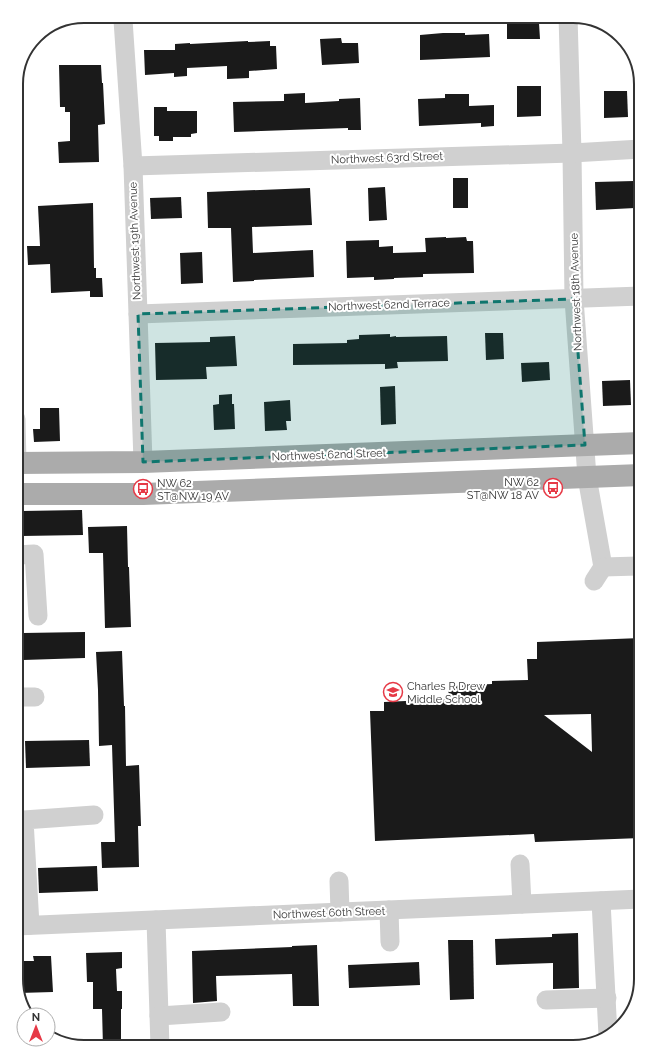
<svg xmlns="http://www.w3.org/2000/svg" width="657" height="1063" font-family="Raleway,sans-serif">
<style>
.building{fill:#1a1a1a;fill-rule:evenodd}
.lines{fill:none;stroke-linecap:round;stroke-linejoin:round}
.minor{stroke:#d0d0d0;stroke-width:19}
.major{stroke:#ababab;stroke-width:22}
.marked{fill:#0f766e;fill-opacity:0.2;stroke:#0f766e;stroke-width:3;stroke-dasharray:8 5;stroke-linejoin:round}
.labels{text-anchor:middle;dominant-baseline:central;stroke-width:4;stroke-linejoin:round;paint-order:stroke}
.street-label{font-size:11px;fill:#333;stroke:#fff}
.poi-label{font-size:11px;fill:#333;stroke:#fff;text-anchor:start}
.rim{fill:none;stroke:#333;stroke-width:2}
</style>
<rect width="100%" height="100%" fill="#fff"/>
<g class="building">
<polygon points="507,20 534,20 539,23 540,39 507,39"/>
<polygon points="443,33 465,33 465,35 489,34 490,57 420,60 420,35"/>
<polygon points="341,38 342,43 358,43 359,63 322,65 320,39"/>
<polygon points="248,41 248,42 270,41 270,46 276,46 277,69 249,71 249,78 227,79 227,66 187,68 187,76 174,77 174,73 145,75 144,50 175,50 175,44 190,43 190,44"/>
<polygon points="59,65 101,65 102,83 103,83 105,124 98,125 99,162 59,163 58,142 70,141 70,112 65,112 65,107 60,107"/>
<polygon points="517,86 541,86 541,116 517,117"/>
<polygon points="604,91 627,91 628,117 604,118"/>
<polygon points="305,93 305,103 339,101 339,99 360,98 361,130 348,130 348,128 234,132 233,102 284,101 284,94"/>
<polygon points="445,94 469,94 469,106 494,105 494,126 481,127 481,123 419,126 418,99 445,98"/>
<polygon points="154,107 167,107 167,111 197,111 197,133 191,134 191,137 173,137 173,141 159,141 159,136 154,136"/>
<rect x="453" y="178" width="15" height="30"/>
<polygon points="634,181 635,208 596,210 595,182"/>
<polygon points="385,187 387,220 369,221 368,188"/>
<polygon points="310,188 312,225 252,227 253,253 313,250 314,277 254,280 254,281 233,282 231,228 208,228 207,192"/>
<polygon points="181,197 182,218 151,219 150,198"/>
<polygon points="93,203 94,268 96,268 96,278 102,278 103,297 90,297 90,291 51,293 50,264 28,265 27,246 40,246 38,206"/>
<polygon points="446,237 446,238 466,237 467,241 473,241 474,273 423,274 423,277 394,278 394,279 374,280 374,277 347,278 346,241 379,240 379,247 393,246 393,253 426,252 425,238"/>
<polygon points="202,252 203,283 181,284 180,253"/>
<polygon points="485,333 503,333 504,359 486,360"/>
<polygon points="390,334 390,337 396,336 396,337 447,336 448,361 397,362 398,368 385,369 385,364 293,365 293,344 347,343 347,340 359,339 359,335"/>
<polygon points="235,336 237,366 206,367 207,379 156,380 155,343 210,342 210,337"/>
<polygon points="549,362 550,380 522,382 521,363"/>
<polygon points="630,380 631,405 603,406 602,381"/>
<polygon points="395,386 396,424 381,425 380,387"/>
<polygon points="232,394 232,404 234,404 235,429 214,430 213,405 219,404 219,395"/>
<polygon points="290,400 291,421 286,421 287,430 265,431 264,402"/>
<polygon points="40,408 59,408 60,441 34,442 33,429 40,429"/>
<polygon points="82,510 83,535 22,536 22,511"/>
<polygon points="127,526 128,567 129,567 131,627 105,628 103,553 89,553 88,527"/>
<polygon points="85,632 85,658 23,660 23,633"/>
<path d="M641 638V838L535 842 534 834 375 841 370 711H384V702L449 699 448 686 492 684V681L528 680 527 659H537V642ZM591 714 592 752 544 715Z"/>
<polygon points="122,651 124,706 125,706 126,766 139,765 141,826 138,826 139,867 102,868 101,842 115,842 112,745 99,746 98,690 96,652"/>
<polygon points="89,740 90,766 26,768 25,741"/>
<polygon points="97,866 98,891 39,893 38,868"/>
<polygon points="578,933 579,988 553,989 553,963 496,965 495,939 552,937 552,934"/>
<polygon points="448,940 473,940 474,999 450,1000"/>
<polygon points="317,945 319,1006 293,1006 292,974 216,976 217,1001 193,1003 192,951 292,947 292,946"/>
<polygon points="122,952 122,968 116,969 117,991 122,991 122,1009 121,1009 121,1047 103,1047 102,1009 93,1009 93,982 87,982 86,953"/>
<polygon points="33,956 51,956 53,992 19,993 16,979 16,961 34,961"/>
<polygon points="419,962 420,985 349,988 348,965"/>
</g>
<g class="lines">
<g class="minor">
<polyline points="568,16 572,153 574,299 587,477 603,567"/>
<polyline points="123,20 133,166 143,462"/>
<polyline points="133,166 572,153 641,149"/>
<polyline points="138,314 641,296"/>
<polyline points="16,419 17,463"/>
<polyline points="16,555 34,554 38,616"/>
<polyline points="603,567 638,566"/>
<polyline points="594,581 603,567"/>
<polyline points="16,697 35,697"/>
<polyline points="520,864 522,904"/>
<polyline points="339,881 340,912"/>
<polyline points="601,901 608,1035"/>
<polyline points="389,910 390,942"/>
<polyline points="156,920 160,1047"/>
<polyline points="30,925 24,820 94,815"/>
<polyline points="16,926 641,899"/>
<polyline points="546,1000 607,998"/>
<polyline points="159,1016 221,1012"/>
</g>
<g class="major">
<polyline points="16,463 143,462 641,443"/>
<polyline points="16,494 143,494 641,475"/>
</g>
</g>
<path class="marked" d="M574 299 585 445 143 462 138 314Z"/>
<defs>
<g id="bus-ring" transform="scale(1)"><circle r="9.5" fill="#fff" stroke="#e63946" stroke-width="1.5"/><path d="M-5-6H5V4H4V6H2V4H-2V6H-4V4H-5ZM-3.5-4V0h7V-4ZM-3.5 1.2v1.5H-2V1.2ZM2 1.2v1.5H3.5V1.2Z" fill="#e63946"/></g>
<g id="school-ring" transform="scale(1)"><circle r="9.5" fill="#fff" stroke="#e63946" stroke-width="1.5"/><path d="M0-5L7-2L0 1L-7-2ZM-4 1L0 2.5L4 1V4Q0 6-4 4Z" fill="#e63946"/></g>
</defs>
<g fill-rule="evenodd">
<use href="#bus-ring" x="553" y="488"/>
<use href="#bus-ring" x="143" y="489"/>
<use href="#school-ring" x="393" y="692"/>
</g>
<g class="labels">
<g class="street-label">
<text transform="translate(387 158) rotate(-2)">Northwest 63rd Street</text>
<text transform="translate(135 241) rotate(-92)">Northwest 19th Avenue</text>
<text transform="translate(576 292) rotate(-92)">Northwest 18th Avenue</text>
<text transform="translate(389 305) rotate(-2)">Northwest 62nd Terrace</text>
<text transform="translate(329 455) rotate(-2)">Northwest 62nd Street</text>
<text transform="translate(329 913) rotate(-2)">Northwest 60th Street</text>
</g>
<g class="poi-label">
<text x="539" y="482" text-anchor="end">NW 62<tspan x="539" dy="13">ST@NW 18 AV</tspan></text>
<text x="157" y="483">NW 62<tspan x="157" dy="13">ST@NW 19 AV</tspan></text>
<text x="407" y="686">Charles R Drew<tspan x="407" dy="13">Middle School</tspan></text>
</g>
</g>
<path d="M0 0H657V1063H0ZM84 23H573A61 61 0 0 1 634 84V979A61 61 0 0 1 573 1040H84A61 61 0 0 1 23 979V84A61 61 0 0 1 84 23Z" fill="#fff" fill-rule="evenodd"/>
<path class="rim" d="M84 23H573A61 61 0 0 1 634 84V979A61 61 0 0 1 573 1040H84A61 61 0 0 1 23 979V84A61 61 0 0 1 84 23Z"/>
<g transform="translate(36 1027)"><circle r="19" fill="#ffffff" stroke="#adadad"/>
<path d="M0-3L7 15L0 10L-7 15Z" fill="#e63946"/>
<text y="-6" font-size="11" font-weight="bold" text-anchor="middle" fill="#333333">N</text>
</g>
</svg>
